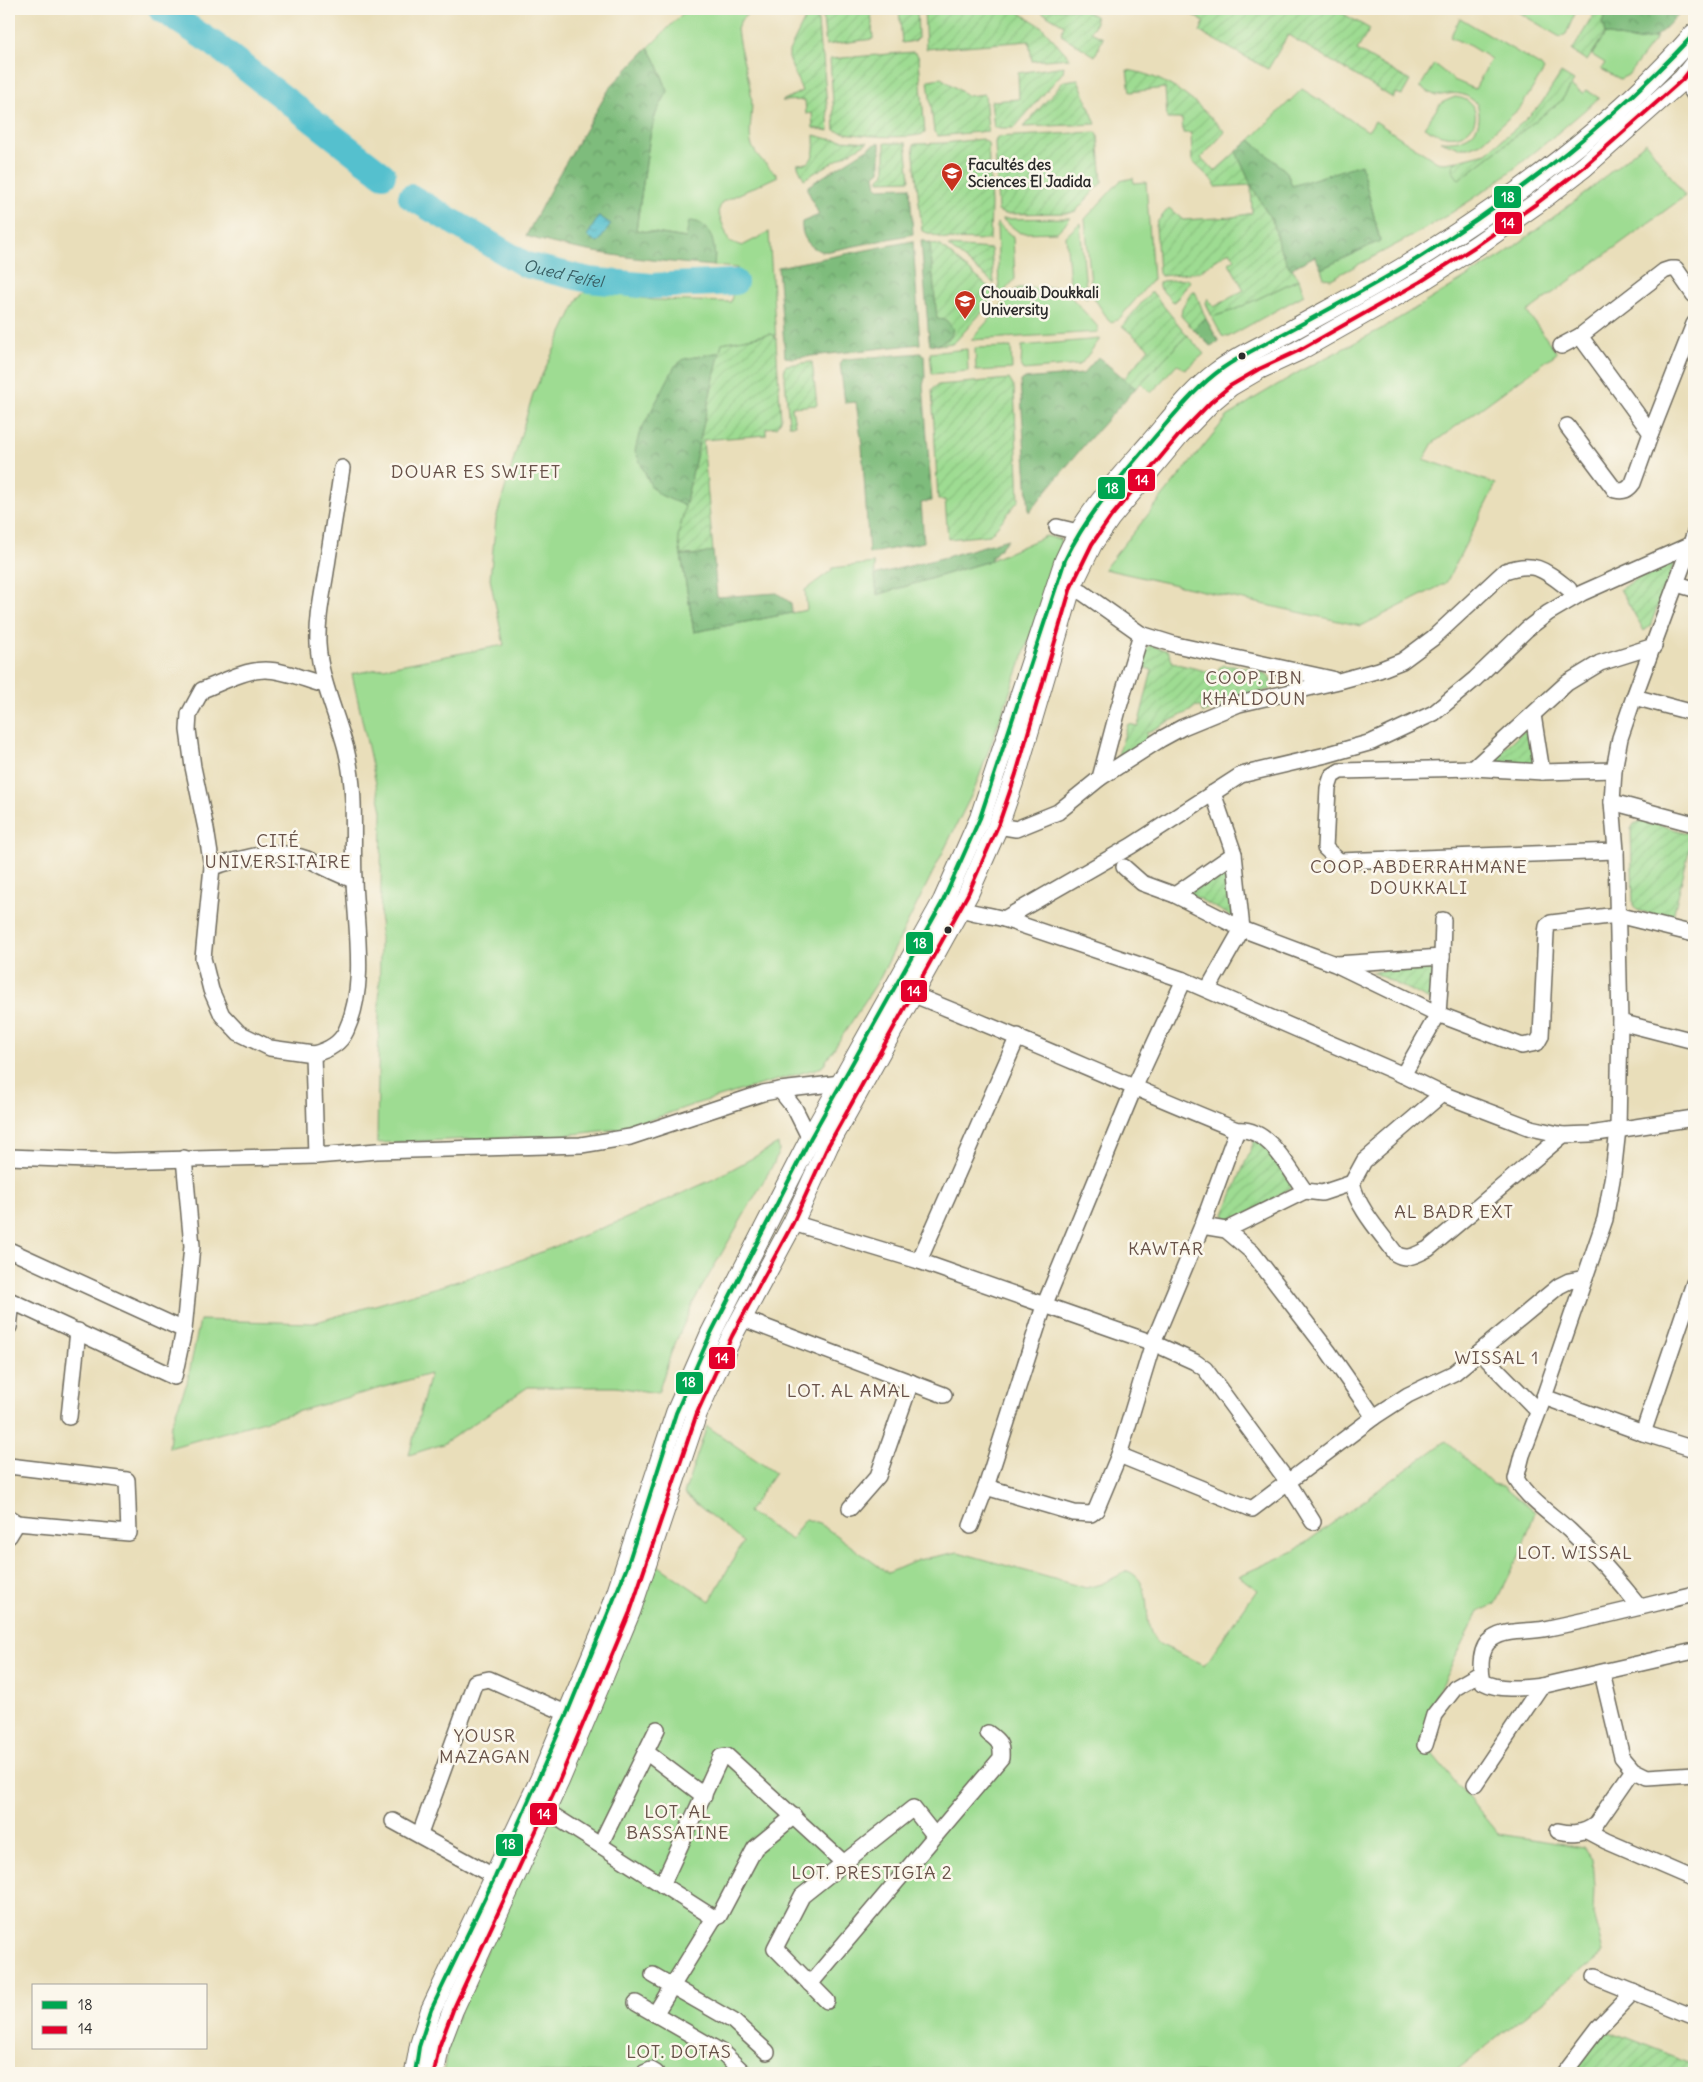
<svg xmlns="http://www.w3.org/2000/svg" width="1703" height="2082" font-family="Delius,sans-serif">
<style>
.grass{fill:#9edc92;stroke:#64845e}
.forest{fill:url(#forest-crowns);stroke:#547454}
.garden{fill:url(#garden-furrows);stroke:#64845e}
.water{fill:url(#water-ripples);stroke:#40767c}
.lines{fill:none;stroke-linecap:round;stroke-linejoin:round}
.river{stroke:#54c0ce;stroke-width:26}
.minor-casing{stroke:#6e6a5d;stroke-width:18}
.secondary-casing{stroke:#6e6a5d;stroke-width:22}
.minor{stroke:#fff;stroke-width:15}
.secondary{stroke:#fff;stroke-width:20}
.bus-1-casing{stroke:#fbf7ec;stroke-width:8}
.bus-2-casing{stroke:#fbf7ec;stroke-width:8}
.bus-1{stroke:#00a651;stroke-width:4}
.bus-2{stroke:#e4002b;stroke-width:4}
.bus-dot{fill:#2b2b2b;stroke:#fbf7ec;stroke-width:2}
.labels{text-anchor:middle;dominant-baseline:central;stroke-width:5;stroke-linejoin:round;paint-order:stroke}
.poi-label{font-size:15px;font-weight:bold;fill:#2b2b2b;stroke:#fbf7ec;text-anchor:start}
.water-label{font-size:16px;font-style:italic;fill:#395f64;stroke:#fbf7ec}
.quarter-label{font-size:18px;letter-spacing:1px;fill:#685249;stroke:#fbf7ec}
.line-badge{stroke:#fbf7ec;stroke-width:2}
.badge-label{font-size:14px;text-anchor:middle;font-weight:bold;fill:#fff}
</style>
<defs>
<pattern id="forest-crowns" width="20" height="18" patternUnits="userSpaceOnUse" patternTransform="scale(1.25)"><rect width="20" height="18" fill="#7ebc7c"/><path d="M2 6a3 3 0 1 1 6 0M12 15a3 3 0 1 1 6 0" fill="none" stroke="#679966"/></pattern>
<pattern id="garden-furrows" width="10" height="10" patternUnits="userSpaceOnUse" patternTransform="scale(1.25)"><rect width="10" height="10" fill="#9edc92"/><path d="M-1 1l2-2M0 10L10 0M9 11l2-2" fill="none" stroke="#88bd7e"/></pattern>
<pattern id="water-ripples" width="26" height="14" patternUnits="userSpaceOnUse" patternTransform="scale(1.25)"><rect width="26" height="14" fill="#54c0ce"/><path d="M2 4q2-2 4 0t4 0M15 11q2-2 4 0t4 0" fill="none" stroke="#469ca7"/></pattern>
</defs>
<rect width="100%" height="100%" fill="#fbf7ec"/>
<filter id="ink" filterUnits="userSpaceOnUse"><feTurbulence type="fractalNoise" baseFrequency=".02" numOctaves="2"/><feDisplacementMap in="SourceGraphic" scale="10" xChannelSelector="R" yChannelSelector="G"/><feConvolveMatrix kernelMatrix="1 2 1 2 8 2 1 2 1" color-interpolation-filters="sRGB"/></filter>
<filter id="wash" filterUnits="userSpaceOnUse"><feTurbulence type="fractalNoise" baseFrequency=".0096" numOctaves="4" result="noise"/><feDisplacementMap in="SourceGraphic" scale="20" xChannelSelector="R" yChannelSelector="G"/><feGaussianBlur stdDeviation="1.12" result="paint"/><feColorMatrix in="noise" values="0 0 0 0 0 0 0 0 0 0 0 0 0 0 0 0 0 1.4 0 .05"/><feComposite in="paint" operator="in"/></filter>
<g filter="url(#wash)">
<rect width="100%" height="100%" fill="#e9deba"/>
<g class="grass">
<path d="M687 9H753L741 20 737 29C739 51 748 72 751 93 754 110 748 128 751 143 755 156 769 167 778 176L722 202 718 212 729 241 742 246 769 232 776 340 774 335 770 334 722 343 678 537 694 632 807 610 805 590 832 570V568L874 563 877 595 989 561 1046 536 1060 539 1061 544 1051 579 975 788 880 978 822 1067 695 1104 627 1128 565 1135 377 1143 382 811 352 674 504 645 490 579 496 519 533 394 579 297 585 292 594 289 653 300 731 302 737 268 714 266 715 254 687 238 636 230 650 136 656 113 668 91C661 76 658 61 648 48Z"/>
<polygon points="1513,9 1577,9 1566,34 1560,37"/>
<path d="M1460 18 1541 66 1544 70 1521 107 1481 143 1468 148H1460L1440 141C1465 143 1486 133 1477 104 1463 90 1453 93 1436 96L1420 87 1434 64 1454 80 1475 89 1491 59 1470 46 1450 37Z"/>
<polygon points="1605,34 1637,41 1657,37 1628,75 1620,79 1601,69 1605,63 1592,55"/>
<path d="M1571 86 1583 94 1586 90 1599 98C1557 133 1516 170 1471 200 1427 230 1378 254 1331 279L1324 278 1321 269 1380 240 1361 165 1292 186 1287 172 1250 140 1302 89 1368 131 1375 121 1437 162 1444 163 1457 161 1453 164 1459 180 1561 101Z"/>
<path d="M1455 97C1493 100 1475 159 1424 127L1441 103Z"/>
<polygon points="1646,142 1685,196 1527,312 1557,353 1433,443 1424,459 1496,484 1446,583 1361,626 1104,569 1227,417 1255,398 1304,369 1383,328 1503,255 1583,195"/>
<polygon points="1133,178 1134,183 1146,182 1153,279 1118,320 1110,322 1092,295 1085,219 1120,181"/>
<polygon points="1071,218 1057,232 1020,233 1002,219"/>
<polygon points="997,223 1013,237 1015,279 1001,295 999,293"/>
<polygon points="1080,223 1087,299 1070,282 1066,236"/>
<polygon points="1299,279 1304,295 1302,296 1228,337 1222,336 1212,317 1234,310"/>
<polygon points="1062,287 1098,327 1098,332 971,340 1015,290 1019,288"/>
<polygon points="1187,335 1204,354 1185,370 1177,364 1151,393 1141,383"/>
<polygon points="1100,339 1081,364 1078,365 1024,370 1021,365 1022,346"/>
<polygon points="1011,347 1012,369 976,371 975,348"/>
<polygon points="967,349 968,371 932,374 930,353"/>
<polygon points="778,1144 779,1150 774,1163 694,1301 671,1353 658,1393 616,1387 528,1387 443,1444 409,1455 430,1374 169,1448 171,1424 187,1383 200,1320 313,1323 458,1281 526,1258 620,1221 714,1179"/>
<path d="M707 1426 775 1473 748 1512 791 1540 805 1519 819 1523 888 1573 918 1560 958 1552 1086 1588 1101 1584 1128 1571C1157 1584 1139 1622 1157 1643L1204 1665 1257 1590 1239 1576 1294 1551 1446 1441 1492 1484 1503 1486 1535 1512 1520 1554 1495 1604 1479 1612 1435 1697 1425 1745 1498 1834 1584 1847 1593 1859 1595 1886 1594 1914 1603 1953 1453 2073H443L450 2033 656 1564 710 1601 743 1542 684 1494Z"/>
</g>
<g class="forest">
<path d="M1610 9H1683C1651 44 1653 45 1605 34L1602 22Z"/>
<path d="M648 48C658 61 661 76 668 91L656 113 650 136 636 230 686 238 689 221C713 221 716 247 714 266 649 260 589 255 526 236L555 181 611 86Z"/>
<polygon points="1250,140 1287,172 1292,186 1361,164 1380,241 1321,269 1315,256 1290,269 1278,244 1274,225 1251,185 1236,152"/>
<path d="M877 143H880V171L875 175 877 188 910 187 913 234 830 251C814 254 800 239 802 222L819 215 808 191V186Z"/>
<polygon points="921,240 930,243 937,319 946,320 953,327 951,337 937,345 930,344 929,339"/>
<polygon points="913,241 920,344 793,358 785,357 778,267"/>
<polygon points="1206,319 1219,342 1210,346 1193,329 1201,321"/>
<polygon points="720,352 685,506 658,494 651,486 635,451 639,434 675,366 684,359"/>
<polygon points="921,353 924,355 925,378 923,385 932,501 921,503 924,542 869,554 862,445 856,402 845,403 840,363 842,360 847,359"/>
<polygon points="1098,357 1136,388 1085,444 1029,512 1020,381 1023,379 1083,374"/>
<polygon points="1008,539 989,561 877,595 875,576 877,574 946,557"/>
<polygon points="713,551 717,597 777,593 791,603 792,613 694,632 681,555 702,554"/>
</g>
<g class="garden">
<polygon points="810,9 817,9 820,48 823,57 829,131 813,128 812,113 806,114 805,100 782,101 802,91 789,60 789,51"/>
<polygon points="822,9 871,9 873,39 826,45"/>
<polygon points="899,9 917,9 918,38 915,41 902,43"/>
<polygon points="924,9 1014,9 1041,26 1070,58 1032,61 1029,41 926,49"/>
<polygon points="1033,9 1081,9 1095,16 1096,22 1091,32 1103,38 1095,56 1061,35 1064,25 1040,11 1034,11"/>
<polygon points="1183,9 1335,9 1370,29 1357,50 1410,81 1402,95 1396,93 1393,98 1288,35 1268,69 1200,32 1204,22"/>
<polygon points="1597,9 1610,9 1602,22 1605,34 1587,61 1572,51"/>
<path d="M913 52 917 54 919 59 925 133C914 140 846 136 835 130L830 59Z"/>
<polygon points="1064,66 1063,72 1014,128 994,128 991,101 1019,99 1018,73"/>
<path d="M1127 70C1168 76 1198 103 1225 132L1201 158 1215 171 1236 152 1251 185 1274 225 1278 244 1290 269 1292 268 1299 279 1234 310 1212 317 1206 303 1208 298 1214 307 1244 290 1229 263 1235 259 1230 251 1198 272 1161 276 1159 273 1156 227 1157 222 1169 208 1183 220 1233 217 1252 213 1251 185 1215 187 1214 182 1192 161 1191 133H1183L1182 119H1167L1165 88 1130 92Z"/>
<polygon points="1561,73 1574,81 1561,101 1459,180 1452,170 1453,164 1462,159 1486,153 1522,123 1541,104"/>
<polygon points="941,78 968,96 985,94 988,131 938,136 934,132 928,80"/>
<polygon points="1078,79 1096,124 1023,127 1064,81"/>
<polygon points="1096,132 1098,135 1102,182 1076,211 1069,213 1004,214 998,211 995,142 997,137"/>
<path d="M814 135 829 139 868 142 804 179 797 164 808 163C816 155 814 146 814 135Z"/>
<polygon points="982,139 988,143 991,204 990,240 945,239 922,231 913,147 915,144 945,143"/>
<polygon points="885,143 906,143 910,180 879,181 879,178 885,174"/>
<polygon points="930,243 941,246 993,291 992,301 954,343 937,345 951,337 953,328 946,320 937,319"/>
<polygon points="948,246 991,249 994,284 990,280"/>
<polygon points="1188,279 1190,281 1175,302 1172,301 1159,287 1159,283 1162,281"/>
<polygon points="1195,291 1206,319 1201,321 1193,329 1181,316 1182,308 1191,292"/>
<polygon points="1150,293 1153,293 1187,335 1136,388 1124,379 1149,348 1122,326"/>
<polygon points="770,334 774,335 776,340 781,420 776,427 766,428 766,435 703,440 713,551 702,554 681,555 678,537 722,343"/>
<polygon points="812,362 817,405 792,407 795,425 789,425 784,367 787,365"/>
<polygon points="1009,379 1014,387 1019,500 990,535 948,539 945,500 938,500 932,389 938,385"/>
<polygon points="1669,560 1674,561 1674,564 1650,626 1644,631 1620,589"/>
<path d="M1150 645 1168 651 1173 663 1218 674 1219 668 1223 665C1238 667 1277 667 1271 689L1203 713 1200 707 1196 706 1190 711 1146 733 1150 743 1118 761 1117 758 1128 724 1138 726 1152 670 1142 667 1147 647Z"/>
<polygon points="1525,730 1528,730 1534,763 1531,765 1497,764 1491,761"/>
<polygon points="1644,820 1693,835 1672,920 1637,910 1633,905 1631,829 1634,824"/>
<polygon points="1227,868 1230,868 1233,917 1190,894 1190,891"/>
<polygon points="1427,966 1435,966 1434,1002 1372,972"/>
<path d="M1257 1137 1294 1186C1282 1193 1238 1222 1227 1220L1224 1214 1255 1139Z"/>
<polygon points="1599,2027 1694,2064 1694,2073 1564,2073"/>
</g>
<polygon class="water" points="599,216 611,224 598,243 587,236"/>
<g class="lines">
<g class="river">
<polyline points="161,9 214,44 383,175"/>
<path id="s1" d="M411 197 526 265 589 280 651 286 735 282"/>
</g>
</g>
</g>
<g filter="url(#ink)">
<g class="lines">
<g class="minor-casing">
<g id="minor">
<polyline points="1683,79 1694,94"/>
<polyline points="1580,336 1651,433"/>
<polyline points="1561,346 1580,336 1664,271 1670,269 1676,269 1694,295"/>
<path d="M1567 426 1615 490C1624 492 1628 490 1633 483L1651 433 1694 324"/>
<polyline points="1057,527 1078,532"/>
<polyline points="1694,535 1634,697 1620,738 1614,770 1612,802 1616,851 1620,1022 1618,1129 1613,1174 1605,1219 1544,1397 1643,1433 1694,1449"/>
<polyline points="1677,584 1694,589"/>
<polyline points="1071,587 1083,593 1141,634 1176,645 1332,679"/>
<polyline points="1634,697 1694,713"/>
<polyline points="1533,715 1542,772"/>
<polyline points="1474,768 1542,772 1614,770"/>
<path d="M1100 778 1161 739 1183 727 1239 704 1339 681 1379 670 1402 661 1433 638 1505 571C1535 560 1546 571 1569 589"/>
<polyline points="1612,802 1694,824"/>
<polyline points="998,826 1016,829 1058,812 1100,778 1118,710 1141,634"/>
<polyline points="1616,851 1339,861 1325,848 1328,788 1332,776 1340,771 1474,768 1567,683 1600,663 1654,646"/>
<path d="M212 867C244 858 274 847 307 859 323 866 337 875 354 880"/>
<polyline points="1124,867 1142,883 1175,895 1242,929 1335,964 1438,1014 1522,1046 1537,1043 1541,1036 1546,933 1547,926 1551,923 1617,915 1694,934"/>
<polyline points="1175,895 1234,854"/>
<path d="M951 905C967 913 986 914 1004 919L1184 980 1403 1075 1442 1094 1531 1128 1563 1135 1590 1134 1694 1118"/>
<polyline points="1004,919 1131,846 1241,775 1326,755 1372,742 1434,713 1475,679 1527,629 1548,613 1582,593 1694,543"/>
<polyline points="1442,957 1443,920"/>
<polyline points="1337,964 1442,957 1438,1014 1403,1075"/>
<polyline points="1208,989 1242,929 1234,854 1213,793"/>
<path d="M914 995C1022 1038 1128 1086 1237 1130 1269 1127 1288 1168 1305 1191L1322 1193 1352 1183"/>
<polyline points="1620,1022 1694,1041"/>
<path d="M313 1054 270 1048 239 1033 222 1015 211 990 203 958 212 867 206 829 193 767 188 730 189 714 202 690C221 683 244 670 265 670 284 670 306 680 325 685"/>
<polyline points="780,1090 795,1109 810,1139"/>
<path d="M1442 1094 1364 1161 1352 1183C1358 1209 1380 1232 1396 1254 1408 1261 1417 1254 1428 1249L1563 1135"/>
<polyline points="1237,1130 1202,1226 1226,1230 1252,1252 1328,1351 1374,1417"/>
<path d="M316 1156 313 1054C326 1051 340 1044 346 1031 367 986 356 930 354 881 352 837 357 793 346 749 337 714 320 681 318 644 317 619 322 597 326 572 331 538 337 503 342 468"/>
<polyline points="9,1157 113,1161 316,1156 377,1151 581,1145 630,1137 763,1093 780,1090 841,1083"/>
<polyline points="793,1223 919,1261 1153,1343 1195,1362 1205,1369 1288,1482 1313,1522"/>
<polyline points="1226,1230 1305,1191"/>
<polyline points="9,1250 184,1330"/>
<polyline points="919,1261 1018,1036"/>
<polyline points="9,1300 174,1377 184,1330 192,1246 184,1158"/>
<polyline points="741,1318 944,1395"/>
<polyline points="9,1327 12,1302"/>
<polyline points="1480,1352 1538,1411"/>
<path d="M1544 1397 1522 1455 1516 1479C1529 1500 1551 1514 1569 1530 1596 1555 1617 1578 1640 1607"/>
<polyline points="69,1417 78,1331"/>
<polyline points="1643,1433 1694,1283"/>
<polyline points="1119,1455 1252,1509 1374,1417 1408,1395 1454,1373 1559,1286 1569,1281 1585,1278"/>
<polyline points="9,1466 127,1480 129,1533 17,1523 9,1518"/>
<polyline points="986,1487 1074,1513 1091,1514 1096,1510 1119,1455 1153,1343 1202,1226"/>
<polyline points="850,1508 878,1476 911,1382"/>
<polyline points="971,1526 986,1487 1044,1306 1134,1088 1184,980"/>
<polyline points="9,1536 17,1523"/>
<path d="M1694 1594C1644 1606 1594 1619 1544 1629 1528 1632 1505 1629 1492 1639 1479 1647 1480 1669 1483 1682 1500 1691 1522 1688 1541 1686L1694 1651"/>
<polyline points="1602,1673 1622,1757 1633,1770 1647,1777 1694,1774"/>
<polyline points="1425,1745 1434,1715 1455,1688 1481,1673"/>
<polyline points="646,1752 704,1796"/>
<polyline points="1475,1784 1541,1686"/>
<polyline points="545,1810 714,1918 719,1916 755,1848 794,1816"/>
<polyline points="393,1821 495,1877"/>
<path d="M1558 1831C1572 1834 1583 1834 1595 1825L1633 1770"/>
<polyline points="1587,1831 1606,1841 1694,1879"/>
<polyline points="420,1834 475,1682 489,1679 568,1714"/>
<polyline points="600,1845 657,1729"/>
<polyline points="662,1885 721,1757 727,1756 845,1864"/>
<polyline points="653,1975 733,2021 767,2052"/>
<polyline points="1595,1977 1694,2017"/>
<path d="M810 1984 1001 1758C1002 1744 999 1741 988 1733"/>
<polyline points="827,2001 775,1948 802,1896 913,1808 935,1836"/>
<polyline points="636,2003 723,2053 744,2073"/>
<polyline points="655,2014 714,1918"/>
<polyline points="644,2073 651,2070 656,2073"/>
<polyline points="1564,2073 1599,2027 1633,1992"/>
</g>
</g>
<g class="secondary-casing">
<g id="secondary">
<path d="M415 2073 420 2045 431 2010 540 1780 613 1605 676 1413 711 1333 810 1139 943 901 980 818 1065 560C1085 514 1118 480 1150 443 1171 419 1191 392 1216 373 1237 357 1262 346 1285 334 1326 311 1369 289 1409 264 1513 199 1613 127 1694 34"/>
<polyline points="434,2073 439,2047 453,2010 559,1781 603,1677 630,1612 697,1413 732,1336 793,1223 828,1146 968,894 998,826 1016,774 1071,587 1092,544 1110,518 1179,435 1211,402 1230,386 1259,369 1298,351 1420,282 1476,246 1536,204 1584,167 1683,79 1694,65"/>
</g>
</g>
<use href="#minor" class="minor"/>
<use href="#secondary" class="secondary"/>
<g class="bus-1-casing">
<path id="bus-1" d="M415 2073 419 2047 431 2010 495 1877 568 1711 627 1567 676 1413 710 1335 810 1139 943 901 980 818 1065 560C1087 514 1120 478 1153 439 1175 414 1196 387 1223 368 1242 355 1262 346 1281 335 1328 310 1375 285 1420 257 1520 194 1613 121 1694 34"/>
</g>
<g class="bus-2-casing">
<polyline id="bus-2" points="434,2073 439,2047 453,2010 559,1781 630,1612 697,1413 732,1336 793,1223 828,1146 968,894 998,826 1016,774 1071,587 1092,544 1110,518 1179,435 1211,402 1230,386 1259,369 1298,351 1420,282 1476,246 1536,204 1584,167 1683,79 1694,65"/>
</g>
<use href="#bus-1" class="bus-1"/>
<use href="#bus-2" class="bus-2"/>
</g>
</g>
<defs>
<g id="university-pin" transform="scale(1.125)"><path d="M0 17L-7.5 6A9.5 9.5 0 1 1 7.5 6Z" fill="#c8321e" stroke="#fbf7ec"/><path d="M0-5L7-2L0 1L-7-2ZM-4 1L0 2.5L4 1V4Q0 6-4 4Z" fill="#fff"/></g>
</defs>
<g fill-rule="evenodd">
<use href="#university-pin" x="952" y="173"/>
<use href="#university-pin" x="965" y="301"/>
</g>
<g class="bus-dot">
<circle cx="1242" cy="356" r="4.5"/>
<circle cx="948" cy="930" r="4.5"/>
</g>
<g class="labels">
<g class="poi-label">
<text x="968" y="164">Facultés des<tspan x="968" dy="17">Sciences El Jadida</tspan></text>
<text x="981" y="292">Chouaib Doukkali<tspan x="981" dy="17">University</tspan></text>
</g>
<g class="water-label">
<text stroke="none"><textPath href="#s1" startOffset="172">Oued Felfel</textPath></text>
</g>
<g class="quarter-label">
<text x="476" y="471">DOUAR ES SWIFET</text>
<text x="1254" y="677">COOP. IBN<tspan x="1254" dy="21">KHALDOUN</tspan></text>
<text x="278" y="840">CITÉ<tspan x="278" dy="21">UNIVERSITAIRE</tspan></text>
<text x="1419" y="866">COOP. ABDERRAHMANE<tspan x="1419" dy="21">DOUKKALI</tspan></text>
<text x="1454" y="1211">AL BADR EXT</text>
<text x="1166" y="1248">KAWTAR</text>
<text x="1497" y="1357">WISSAL 1</text>
<text x="849" y="1390">LOT. AL AMAL</text>
<text x="1575" y="1552">LOT. WISSAL</text>
<text x="485" y="1735">YOUSR<tspan x="485" dy="21">MAZAGAN</tspan></text>
<text x="678" y="1811">LOT. AL<tspan x="678" dy="21">BASSATINE</tspan></text>
<text x="872" y="1872">LOT. PRESTIGIA 2</text>
<text x="679" y="2051">LOT. DOTAS</text>
</g>
</g>
<g class="line-badge">
<rect x="1493" y="185" width="29" height="24" rx="5" fill="#00a651"/>
<rect x="1494" y="211" width="29" height="24" rx="5" fill="#e4002b"/>
<rect x="1127" y="468" width="29" height="24" rx="5" fill="#e4002b"/>
<rect x="1097" y="476" width="29" height="24" rx="5" fill="#00a651"/>
<rect x="905" y="931" width="29" height="24" rx="5" fill="#00a651"/>
<rect x="900" y="979" width="28" height="24" rx="5" fill="#e4002b"/>
<rect x="708" y="1346" width="28" height="24" rx="5" fill="#e4002b"/>
<rect x="675" y="1371" width="29" height="24" rx="5" fill="#00a651"/>
<rect x="529" y="1802" width="29" height="24" rx="5" fill="#e4002b"/>
<rect x="495" y="1833" width="29" height="24" rx="5" fill="#00a651"/>
</g>
<g class="badge-label">
<text x="1508" y="202">18</text>
<text x="1508" y="228">14</text>
<text x="1142" y="485">14</text>
<text x="1112" y="493">18</text>
<text x="920" y="948">18</text>
<text x="914" y="996">14</text>
<text x="722" y="1363">14</text>
<text x="689" y="1387">18</text>
<text x="544" y="1819">14</text>
<text x="509" y="1849">18</text>
</g>
<rect width="1703" height="2082" fill="none" stroke="#fbf7ec" stroke-width="30"/>
<rect x="32" y="1984" width="175" height="65" fill="#fbf7ec" stroke="#a8a59f"/>
<rect x="42" y="2001" width="25" height="8" fill="#00a651" stroke="#a8a59f"/>
<text x="78" y="2010" font-size="15" fill="#2b2b2b">18</text>
<rect x="42" y="2026" width="25" height="8" fill="#e4002b" stroke="#a8a59f"/>
<text x="78" y="2034" font-size="15" fill="#2b2b2b">14</text>
</svg>
